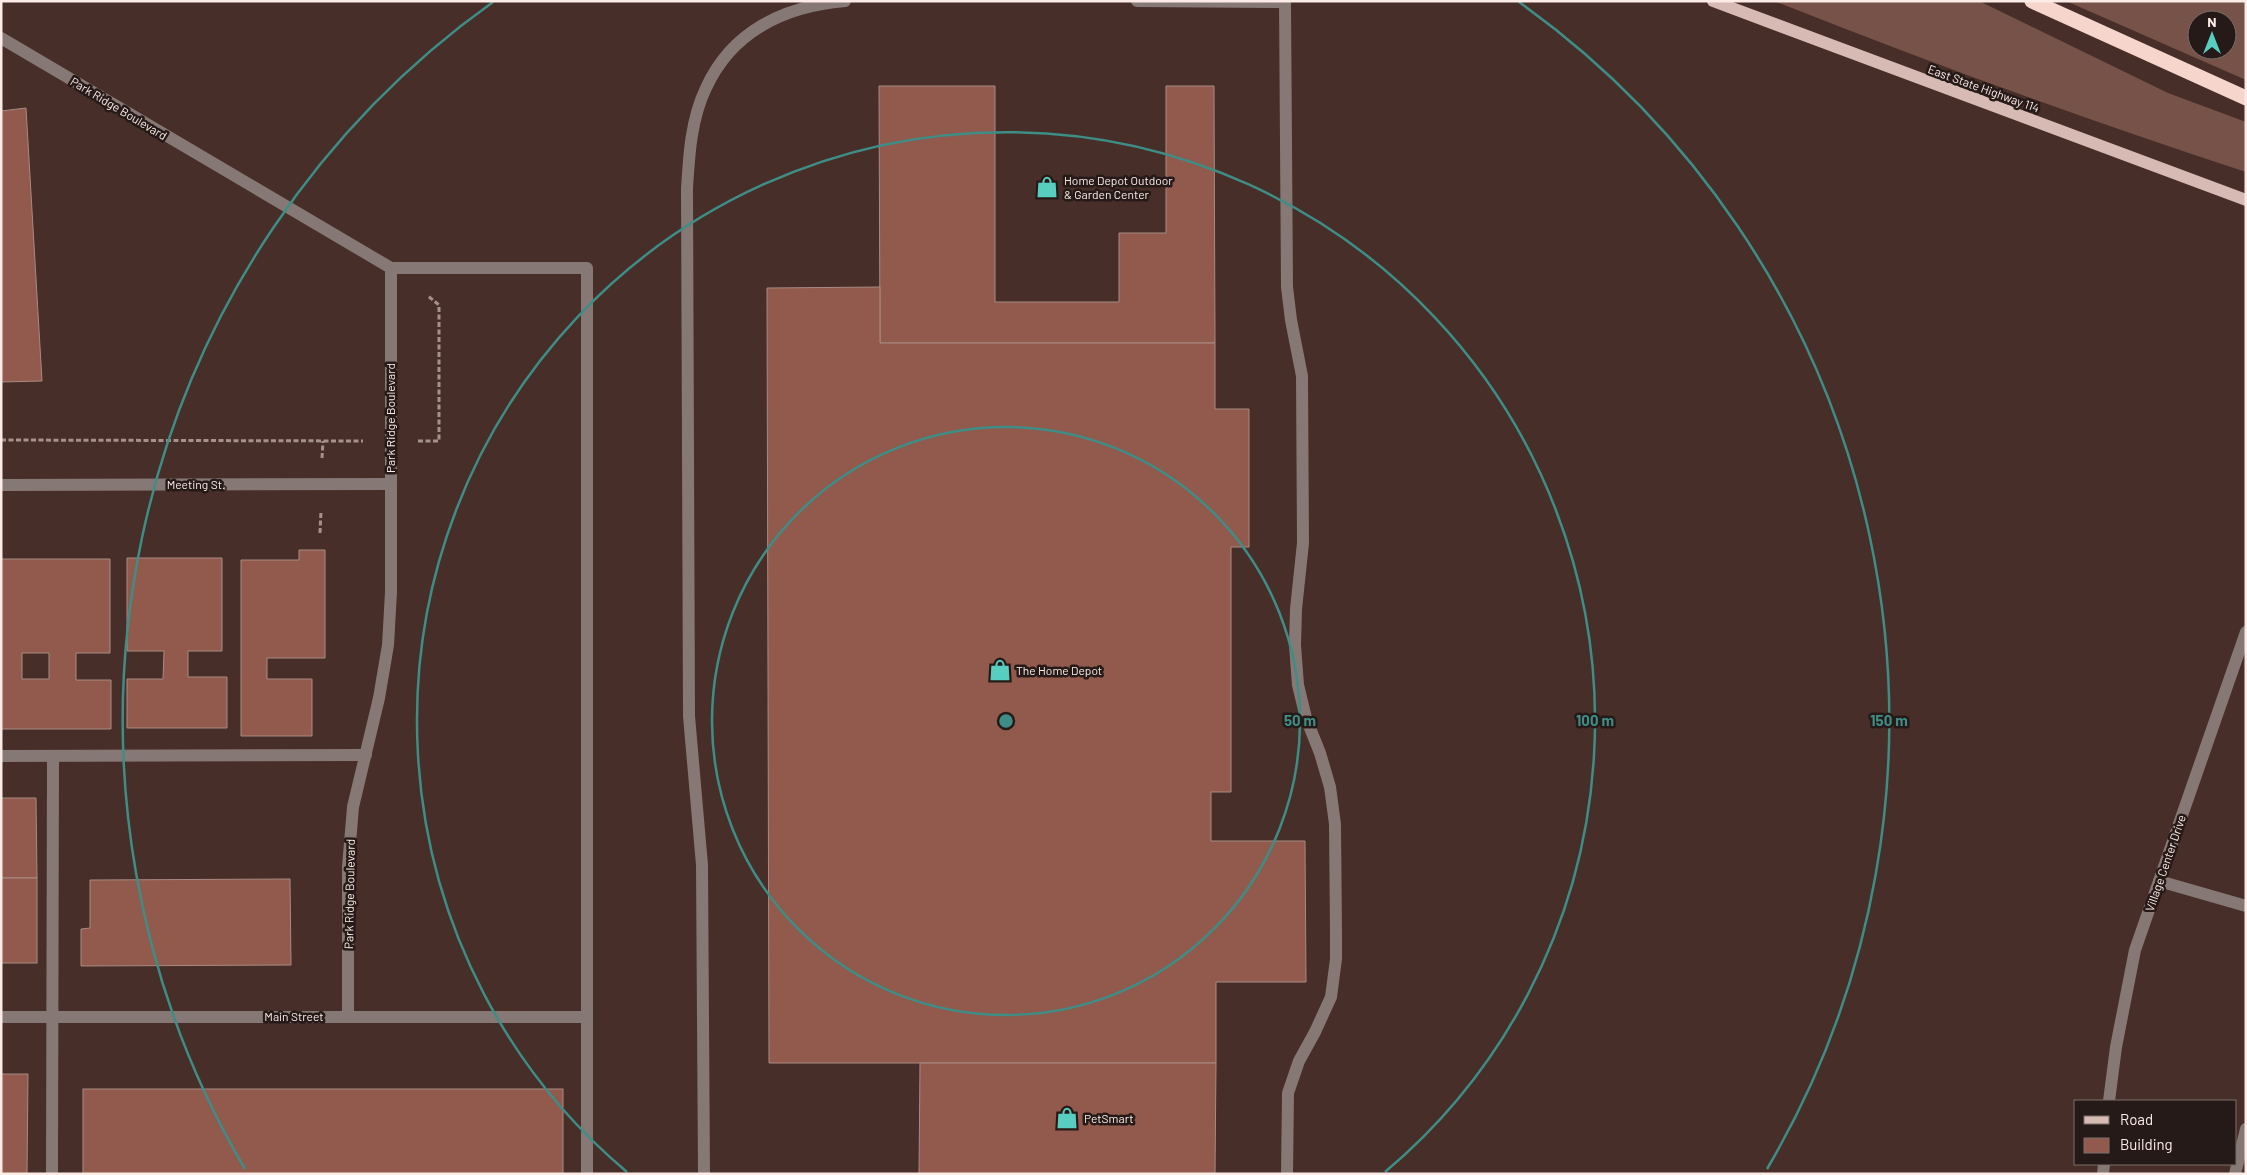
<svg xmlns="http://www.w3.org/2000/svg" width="2247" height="1175" font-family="Barlow,sans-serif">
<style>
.grass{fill:#775249;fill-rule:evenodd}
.building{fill:#915a4c;stroke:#a98a82;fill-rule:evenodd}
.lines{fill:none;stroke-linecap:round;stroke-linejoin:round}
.path{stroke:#a6918c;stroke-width:3;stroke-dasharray:5 2.5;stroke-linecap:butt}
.minor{stroke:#867875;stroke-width:12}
.major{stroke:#d6bab3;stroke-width:12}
.highway{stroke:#f6d5cc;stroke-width:15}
.ring{fill:none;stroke:#3e8d86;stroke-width:2.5}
.labels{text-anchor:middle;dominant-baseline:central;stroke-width:5;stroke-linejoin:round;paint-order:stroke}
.street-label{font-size:12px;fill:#fcebe7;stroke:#251a17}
.poi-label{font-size:12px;fill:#fcebe7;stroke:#251a17;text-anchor:start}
.centre{fill:#3e8d86;stroke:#251a17;stroke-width:2.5}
.ring-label{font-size:15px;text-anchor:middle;font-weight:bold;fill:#3e8d86;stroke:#251a17;stroke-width:5;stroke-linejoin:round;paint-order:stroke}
</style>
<rect width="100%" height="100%" fill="#472e28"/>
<g class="grass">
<path d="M1774 1H1979L2168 93 2246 122V172C2087 120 1930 63 1774 1Z"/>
<path d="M2066 1H2246V80ZM2197 20H2227V50H2197Z"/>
</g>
<g class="building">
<polygon points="879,86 995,86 995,302 1119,302 1119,233 1166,233 1166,86 1214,86 1215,343 880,343"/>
<polygon points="26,108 42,381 1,382 1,111"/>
<polygon points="880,287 880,343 1215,343 1215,409 1249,409 1249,547 1231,547 1231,792 1211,792 1211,841 1305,841 1306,982 1216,982 1216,1063 769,1063 767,288"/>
<polygon points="299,550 325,550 325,658 267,658 267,679 312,679 312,736 241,736 241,560 299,560"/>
<polygon points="127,558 222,558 222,651 188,651 188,677 227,677 227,728 127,728 127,679 163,679 164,651 127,651"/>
<path d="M1 559H110V653H76V680H111V729H1ZM22 653H49V679H22Z"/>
<polygon points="1,798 36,798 37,878 1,878"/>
<rect x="1" y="878" width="36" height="85"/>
<polygon points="290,879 291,965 81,966 81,929 90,928 90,880"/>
<polygon points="920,1063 1216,1063 1215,1174 1238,1174 919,1174"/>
<polygon points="1,1074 28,1074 27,1174 1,1174"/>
<rect x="83" y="1089" width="480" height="85"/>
</g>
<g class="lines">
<g class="path">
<polyline points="1,440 363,441"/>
<polyline points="418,441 439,441 439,305 428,296"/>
<polyline points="322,458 323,441"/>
<polyline points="320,533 321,511"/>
</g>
<g class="minor">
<polyline points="1137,1 1285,2"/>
<polyline points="1285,1 1287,287 1291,320 1302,376 1303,543 1296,609 1295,645 1298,685 1306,718 1320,753 1330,787 1335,824 1336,933 1336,959 1331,997 1315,1032 1299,1061 1288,1093 1287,1174"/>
<polyline points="1,38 391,268 391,592 388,645 379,698 353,807 348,867 348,1016"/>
<polyline points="391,268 587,268 587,1174"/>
<polyline points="1,485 390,484"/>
<polyline points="1,756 366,755"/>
<polyline points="2159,881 2246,906"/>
<polyline points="1,1017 587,1017"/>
<polyline points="2109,1101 2116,1047 2135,950 2246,632"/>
<polyline points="52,1174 53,756"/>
<path d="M704 1174 702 865 689 716 687 189C689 155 691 119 706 88 732 31 785 6 845 1"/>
<polyline points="2103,1174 2104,1164"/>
<polyline points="2235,1174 2246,1129"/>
</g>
<polyline class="major" points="1713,1 2246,200"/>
<polyline class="highway" points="2032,1 2246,98"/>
</g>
<g class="ring">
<circle cx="1006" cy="721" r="294"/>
<path d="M627 1172A589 589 0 1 1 1385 1172"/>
<path d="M245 1169A883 883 0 0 1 493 2M1519 2A883 883 0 0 1 1767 1169"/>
</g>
<defs>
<g id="shop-bare" transform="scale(1.725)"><path d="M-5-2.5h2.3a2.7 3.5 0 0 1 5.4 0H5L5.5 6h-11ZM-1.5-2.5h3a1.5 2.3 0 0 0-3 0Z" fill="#58cec0" stroke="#251a17" stroke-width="2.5" paint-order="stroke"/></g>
</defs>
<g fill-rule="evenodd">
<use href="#shop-bare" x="1047" y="187"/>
<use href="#shop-bare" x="1000" y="670"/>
<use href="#shop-bare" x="1067" y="1118"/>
</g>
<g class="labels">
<g class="street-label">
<text transform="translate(1984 88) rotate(20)">East State Highway 114</text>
<text transform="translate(119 108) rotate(31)">Park Ridge Boulevard</text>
<text transform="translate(390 418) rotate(-90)">Park Ridge Boulevard</text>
<text x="196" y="484">Meeting St.</text>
<text transform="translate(2165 863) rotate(-71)">Village Center Drive</text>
<text transform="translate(349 894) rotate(-89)">Park Ridge Boulevard</text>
<text x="294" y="1016">Main Street</text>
</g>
<g class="poi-label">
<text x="1064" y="180">Home Depot Outdoor<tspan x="1064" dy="14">&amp; Garden Center</tspan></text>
<text x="1016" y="670">The Home Depot</text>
<text x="1084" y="1118">PetSmart</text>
</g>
</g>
<circle cx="1006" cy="721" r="8" class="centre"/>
<g class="ring-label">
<text x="1300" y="726">50 m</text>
<text x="1595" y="726">100 m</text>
<text x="1889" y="726">150 m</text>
</g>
<rect width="2247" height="1175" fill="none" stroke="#fcebe7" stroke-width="5"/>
<rect x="2074" y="1100" width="162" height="65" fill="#251a17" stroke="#7b6e6a"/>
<rect x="2084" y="1116" width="25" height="8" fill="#d6bab3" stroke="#7b6e6a"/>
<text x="2120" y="1125" font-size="15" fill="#fcebe7">Road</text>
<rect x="2084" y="1138" width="25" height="15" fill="#915a4c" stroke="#7b6e6a"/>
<text x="2120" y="1150" font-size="15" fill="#fcebe7">Building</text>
<g transform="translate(2212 35)"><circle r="24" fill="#251a17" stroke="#7b6e6a"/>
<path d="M0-4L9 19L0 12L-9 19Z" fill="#58cec0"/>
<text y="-8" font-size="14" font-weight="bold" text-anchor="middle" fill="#fcebe7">N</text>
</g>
</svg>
